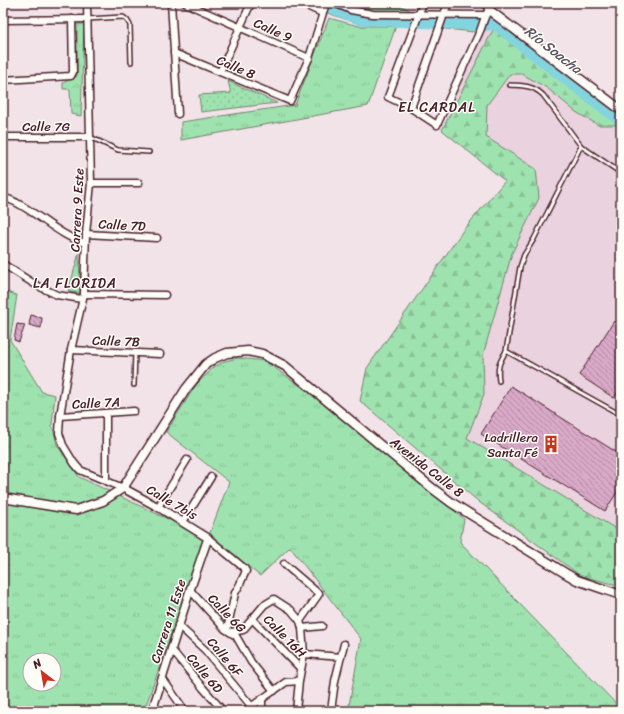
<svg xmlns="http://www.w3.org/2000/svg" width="624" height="714" font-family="Sriracha,sans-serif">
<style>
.built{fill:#ead2df}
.grass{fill:url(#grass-tufts);stroke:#74816d;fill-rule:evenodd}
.forest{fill:url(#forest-firs);stroke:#74816d}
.park{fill:url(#park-dots);stroke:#74816d}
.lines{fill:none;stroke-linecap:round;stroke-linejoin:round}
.river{stroke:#83d4de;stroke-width:12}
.building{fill:url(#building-back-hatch);stroke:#4a1f2b}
.service-casing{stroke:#4a1f2b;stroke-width:6}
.minor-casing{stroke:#4a1f2b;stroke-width:9}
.tertiary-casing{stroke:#4a1f2b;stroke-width:10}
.secondary-casing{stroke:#4a1f2b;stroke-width:11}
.service{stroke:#fdfcf7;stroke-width:3}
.minor{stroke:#fdfcf7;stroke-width:6}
.tertiary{stroke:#fdfcf7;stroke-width:7}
.secondary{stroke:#fdfcf7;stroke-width:8}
.labels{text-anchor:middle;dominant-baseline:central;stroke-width:3;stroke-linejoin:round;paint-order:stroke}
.street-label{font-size:13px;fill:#4a1f2b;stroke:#fdfcf7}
.poi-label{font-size:13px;fill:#4a1f2b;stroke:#fdfcf7;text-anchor:end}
.water-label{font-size:14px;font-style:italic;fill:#5b5561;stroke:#fdfcf7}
.neighbourhood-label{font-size:14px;letter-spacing:1px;fill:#4a1f2b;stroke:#fdfcf7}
</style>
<defs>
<pattern id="grass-tufts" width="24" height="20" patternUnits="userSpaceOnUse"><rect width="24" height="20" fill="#9ee3af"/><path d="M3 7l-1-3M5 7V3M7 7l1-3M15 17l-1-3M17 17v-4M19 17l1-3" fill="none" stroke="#8ac297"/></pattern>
<pattern id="forest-firs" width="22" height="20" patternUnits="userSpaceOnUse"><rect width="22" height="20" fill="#9ee3af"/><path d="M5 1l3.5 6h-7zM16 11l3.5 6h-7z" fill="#8ac297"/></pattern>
<pattern id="park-dots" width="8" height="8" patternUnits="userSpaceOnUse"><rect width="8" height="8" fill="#9ee3af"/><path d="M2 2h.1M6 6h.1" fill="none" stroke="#8ac297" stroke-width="1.8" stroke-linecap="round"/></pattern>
<pattern id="building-back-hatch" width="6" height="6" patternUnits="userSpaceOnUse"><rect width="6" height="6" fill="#d9a9c8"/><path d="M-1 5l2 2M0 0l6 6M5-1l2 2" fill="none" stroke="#b289a3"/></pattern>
</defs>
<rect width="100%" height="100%" fill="#f2e3e9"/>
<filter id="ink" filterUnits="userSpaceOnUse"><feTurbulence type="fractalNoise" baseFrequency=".025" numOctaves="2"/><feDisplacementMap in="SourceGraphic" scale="8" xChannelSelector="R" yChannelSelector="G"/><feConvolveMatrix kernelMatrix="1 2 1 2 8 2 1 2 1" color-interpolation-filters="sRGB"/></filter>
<g filter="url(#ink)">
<polygon class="built" points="484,28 494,28 621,122 621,586 581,576 479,502 360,401 367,368 464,229 505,181 442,130"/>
<g class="grass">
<polygon points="303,3 326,3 362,15 375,16 446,20 478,19 474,32 397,24 359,24 322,11"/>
<path d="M341 3H403L402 6 411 11C385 11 366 13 341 3Z"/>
<polygon points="329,18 358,26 396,26 368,106 181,140 181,122 295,105"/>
<polygon points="77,24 84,24 81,116 71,114 70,89 63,89 63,83 77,76"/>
<polygon points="79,253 80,293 68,292"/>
<path d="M3 291 17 295 10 340 42 392 55 395 52 424 57 445 79 477 208 538 229 482 166 432 196 385 214 367 225 361 238 358 265 361 327 405 464 519 460 542 621 709V711H348L361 639 290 547 260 576 215 539 204 540 144 711H3ZM30 660H54V684H30Z"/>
</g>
<polygon class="forest" points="494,28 621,121 621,125 598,125 576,112 547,88 522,74 510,74 487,105 486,137 536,169 539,198 512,253 483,355 484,394 467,438 621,532 621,586 581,576 479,502 360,401 367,368 464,229 505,181 442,130"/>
<polygon class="park" points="228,81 277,103 201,112 199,95 231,93"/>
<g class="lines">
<polyline class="river" points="319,3 360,19 483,25 495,24 621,121"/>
</g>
<g class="building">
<polygon points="31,315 42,318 41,328 29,325"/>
<polygon points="614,321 621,326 621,388 614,398 579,375"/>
<polygon points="17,324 25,325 19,342 14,340"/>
<polygon points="511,386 621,455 621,486 605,511 481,434"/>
</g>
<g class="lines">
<g class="service-casing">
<g id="service">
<polyline points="87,19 123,17 127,20 130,25 131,62"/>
<path d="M510 85C524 86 532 85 543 95L581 146"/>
<polyline points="90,137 118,150 149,152"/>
<polyline points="621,173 581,146 534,239 524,255 520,267 506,351 621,415"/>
<path d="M499 381C497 367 499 363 506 351"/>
<polyline points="134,385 135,352"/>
</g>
</g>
<g class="minor-casing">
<g id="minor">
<polyline points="87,3 91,183 86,234 84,294 71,350 60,416 59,433 63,445 74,463 80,470 123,488"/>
<polyline points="171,3 178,114"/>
<polyline points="185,3 309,58"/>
<polyline points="300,3 322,13"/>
<polyline points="334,3 351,10 373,14 485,15"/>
<path d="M423 3 388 97 411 108 437 125 480 31C483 24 484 16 489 10"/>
<polyline points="3,20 87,19"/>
<polyline points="174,53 290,101 309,58 326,3"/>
<polyline points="220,72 251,3"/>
<polyline points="3,80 71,76 73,72 72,19"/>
<polyline points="411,108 448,3"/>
<polyline points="3,137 90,137"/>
<polyline points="91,183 139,183"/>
<path d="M3 198C8 198 13 201 17 203 40 215 60 236 85 243"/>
<polyline points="86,234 157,238"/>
<polyline points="3,264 36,285 57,295 82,299"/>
<polyline points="84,294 165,295"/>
<polyline points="71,350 160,354"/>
<polyline points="106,413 106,481"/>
<polyline points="60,416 134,411"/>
<polyline points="158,507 187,460"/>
<polyline points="183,522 211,477"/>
<polyline points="208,538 244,568 246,571 239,586 235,593 227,630"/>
<polyline points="284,564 319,594 300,621"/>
<polyline points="190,590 225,629 236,636 251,662 274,691"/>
<polyline points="252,619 301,669"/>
<polyline points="178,625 205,650 252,707"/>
<polyline points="302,628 322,626"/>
<polyline points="231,632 243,630 264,605 274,599 291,610 300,621 302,628 304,654 299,681 296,711"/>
<polyline points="171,649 203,688 223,711"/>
<polyline points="304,654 341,657"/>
<polyline points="162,678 185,711"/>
<polyline points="262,699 262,711"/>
<polyline points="245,711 286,682 299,681"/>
<polyline points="331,711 335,681 344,644"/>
</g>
</g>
<g class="tertiary-casing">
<polyline id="tertiary" points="123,488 158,507 208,538 190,590 152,711"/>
</g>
<g class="secondary-casing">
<g id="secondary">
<polyline points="488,3 489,10 621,110"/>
<polyline points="3,498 76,510 103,501 123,488 186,389 206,364 215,358 227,353 248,351 262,354 285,366 432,488 452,503 565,573 577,580 621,595"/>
</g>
</g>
<use href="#service" class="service"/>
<use href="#minor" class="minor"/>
<use href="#tertiary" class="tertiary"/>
<use href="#secondary" class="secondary"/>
</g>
</g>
<defs>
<g id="building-bare" transform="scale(1.38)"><path d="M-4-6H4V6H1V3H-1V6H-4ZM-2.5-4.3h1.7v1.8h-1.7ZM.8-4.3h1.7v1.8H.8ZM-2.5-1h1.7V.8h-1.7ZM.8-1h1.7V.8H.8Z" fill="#c8321e" stroke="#fdfcf7" stroke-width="2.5" paint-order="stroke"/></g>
</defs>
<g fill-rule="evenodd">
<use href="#building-bare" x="551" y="444"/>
</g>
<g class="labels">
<g class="street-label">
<text transform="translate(273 30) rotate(24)">Calle 9</text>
<text transform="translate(236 67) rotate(23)">Calle 8</text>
<text x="46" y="126">Calle 7G</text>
<text transform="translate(77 210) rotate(-87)">Carrera 9 Este</text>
<text transform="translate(122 225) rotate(3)">Calle 7D</text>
<text transform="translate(116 341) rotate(2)">Calle 7B</text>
<text transform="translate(96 403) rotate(-3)">Calle 7A</text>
<text transform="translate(427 467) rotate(38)">Avenida Calle 8</text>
<text transform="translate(172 502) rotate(30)">Calle 7bis</text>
<text transform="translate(227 613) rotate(46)">Calle 6G</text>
<text transform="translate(168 621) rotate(-72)">Carrera 11 Este</text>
<text transform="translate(285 636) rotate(45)">Calle 16H</text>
<text transform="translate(225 657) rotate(50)">Calle 6F</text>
<text transform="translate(205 673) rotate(50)">Calle 6D</text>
</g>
<g class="poi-label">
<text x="538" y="437">Ladrillera<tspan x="538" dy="15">Santa Fé</tspan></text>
</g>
<g class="water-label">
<text transform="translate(553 50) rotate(38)">Río Soacha</text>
</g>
<g class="neighbourhood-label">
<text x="437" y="107">EL CARDAL</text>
<text x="75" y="283">LA FLORIDA</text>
</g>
</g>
<rect width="624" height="714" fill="none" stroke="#fdfcf7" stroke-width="16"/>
<rect x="8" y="8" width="608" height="698" fill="none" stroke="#4a1f2b" stroke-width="1.5" filter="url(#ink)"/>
<g transform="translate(42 672) rotate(329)"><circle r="19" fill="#fdfcf7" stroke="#b5a4a5"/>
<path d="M0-3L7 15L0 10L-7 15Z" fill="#c8321e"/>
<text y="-6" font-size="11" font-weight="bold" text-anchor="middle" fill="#4a1f2b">N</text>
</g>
</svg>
